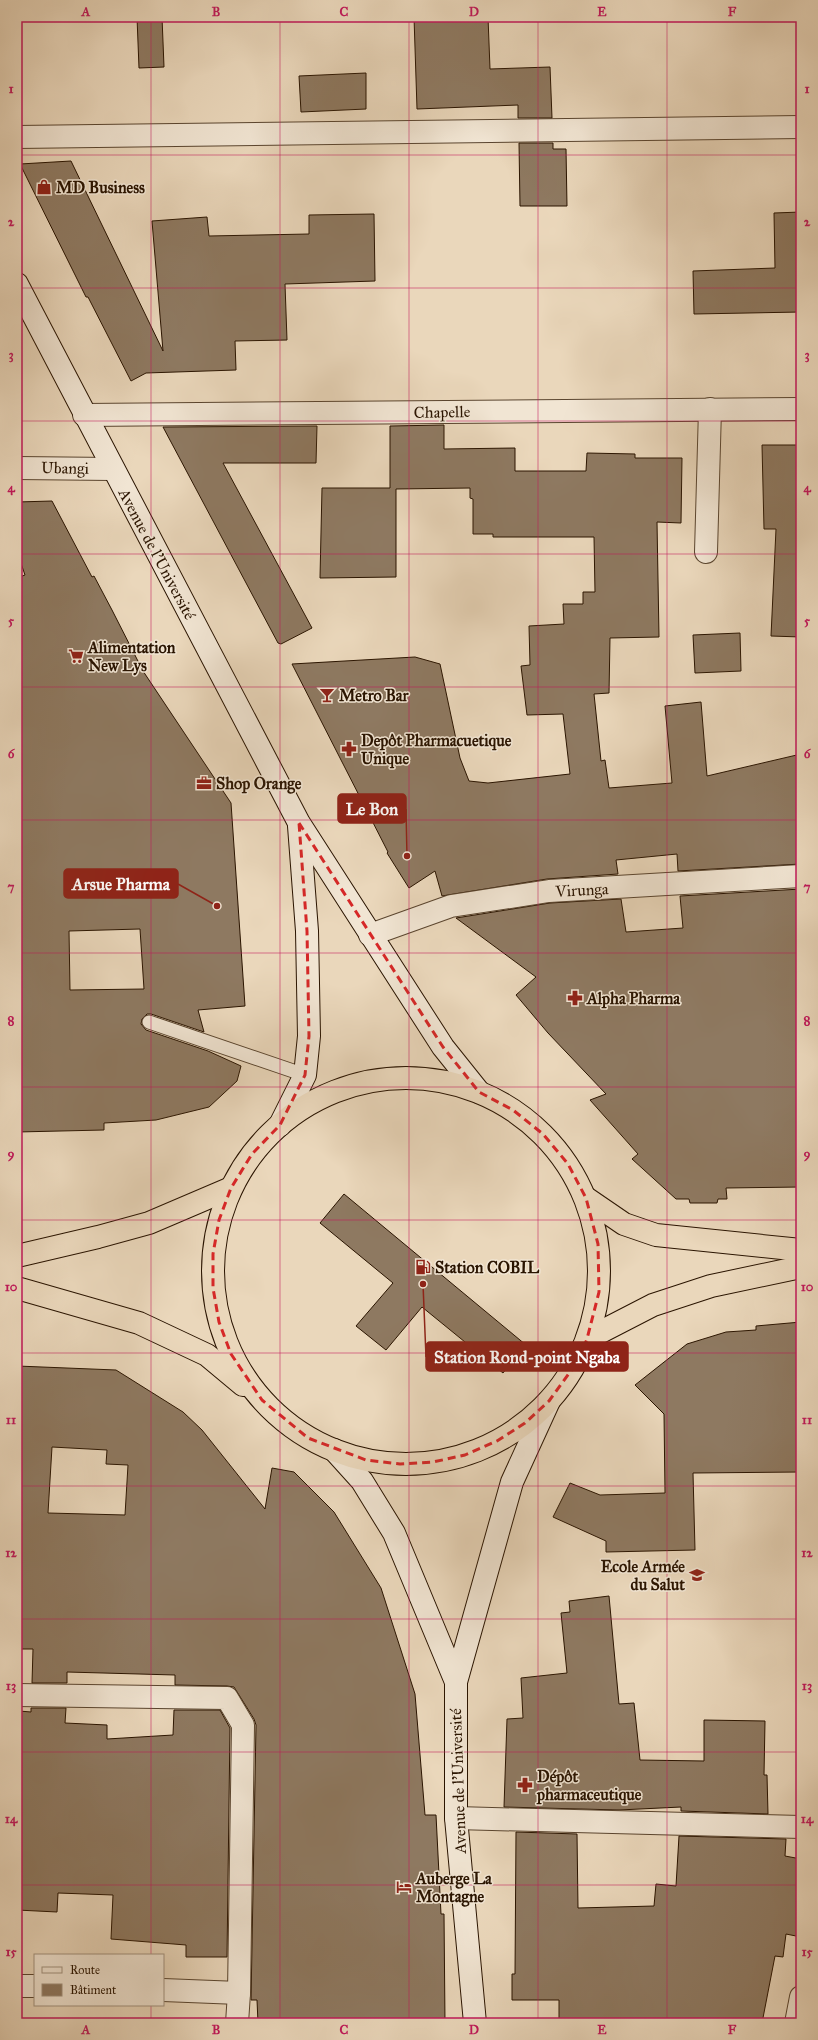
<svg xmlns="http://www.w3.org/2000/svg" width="818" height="2040" font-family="'IM FELL Great Primer',serif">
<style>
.building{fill:#8e7961;stroke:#2a1400;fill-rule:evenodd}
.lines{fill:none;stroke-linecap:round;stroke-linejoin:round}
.lane-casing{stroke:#5a452f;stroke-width:15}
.street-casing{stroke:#5a452f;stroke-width:24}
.secondary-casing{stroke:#2a1400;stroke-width:24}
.highway-casing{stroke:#2a1400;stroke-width:24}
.lane{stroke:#f1e5d3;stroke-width:13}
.street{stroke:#f1e5d3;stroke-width:22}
.secondary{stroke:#f1e5d3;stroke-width:22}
.highway{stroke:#ead7bb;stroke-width:22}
.marked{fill:none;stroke:#d62828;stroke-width:3;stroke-dasharray:8 5;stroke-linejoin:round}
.grid{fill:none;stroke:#c2185b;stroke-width:1;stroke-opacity:0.55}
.labels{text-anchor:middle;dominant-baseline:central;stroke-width:3;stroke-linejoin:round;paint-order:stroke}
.poi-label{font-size:16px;font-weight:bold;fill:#2a1400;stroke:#f1e5d3;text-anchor:start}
.street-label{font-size:16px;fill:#2a1400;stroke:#f1e5d3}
.leader{fill:none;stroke:#8f2418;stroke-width:1.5}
.callout-dot{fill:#8f2418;stroke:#f1e5d3;stroke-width:1.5}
.callout{fill:#8f2418;stroke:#8f2418;stroke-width:1.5}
.callout-label{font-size:17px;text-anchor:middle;font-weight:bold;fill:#fff}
.neatline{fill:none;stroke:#c2185b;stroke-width:1.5}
.grid-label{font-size:13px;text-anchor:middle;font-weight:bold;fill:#c2185b}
</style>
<rect width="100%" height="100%" fill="#ead7bb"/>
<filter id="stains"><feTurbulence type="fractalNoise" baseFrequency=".005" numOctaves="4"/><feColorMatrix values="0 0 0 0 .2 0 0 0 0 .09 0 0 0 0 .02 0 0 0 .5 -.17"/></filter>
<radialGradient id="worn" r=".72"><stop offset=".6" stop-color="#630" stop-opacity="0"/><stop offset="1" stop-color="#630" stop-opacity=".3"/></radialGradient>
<g class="building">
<polygon points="137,17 162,17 164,67 139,68"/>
<polygon points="414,17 488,17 490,69 550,67 552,118 518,118 518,105 417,109"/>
<polygon points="366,73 366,109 301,112 299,76"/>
<polygon points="519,143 553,143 553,149 566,149 567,206 520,206"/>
<polygon points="71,161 163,351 152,221 207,217 209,236 309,234 309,215 374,214 375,281 285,284 287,340 235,341 236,370 146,373 131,381 88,297 86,297 20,164"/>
<polygon points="801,212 801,312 694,314 693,271 775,268 774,213"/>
<polygon points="444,425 444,449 515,448 515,471 586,471 587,453 635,454 635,458 682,458 681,523 657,522 659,637 610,638 609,693 594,694 601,761 605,760 609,788 672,783 665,706 701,702 707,776 801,754 801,864 678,871 677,854 616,860 618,874 547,879 442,896 435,871 409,888 387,853 388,852 292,664 415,657 440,664 460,758 469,781 488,783 570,774 563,714 527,715 521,666 530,665 529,626 564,624 563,604 583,604 583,592 595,592 594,537 493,537 493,534 473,534 473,499 470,498 470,488 396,489 396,577 320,578 322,488 390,488 390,426"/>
<polygon points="317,426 316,463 223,463 312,628 281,644 278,643 163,427"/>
<polygon points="762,445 801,445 801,637 771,636 776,529 764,529"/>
<path d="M52 501 92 577 94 576 112 610 143 671 231 803 245 1006 198 1010 204 1032 151 1014H147L142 1019 141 1024 146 1030 208 1051 241 1066 237 1081 209 1107 156 1120 104 1123V1130L17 1132V578L25 575 17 552V502ZM140 929 144 989 70 990 69 931Z"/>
<polygon points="740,633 741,671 695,673 693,635"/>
<polygon points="801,889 801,943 798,943 801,999 801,1187 726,1188 727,1199 718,1199 717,1203 690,1203 689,1199 676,1199 632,1159 638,1154 590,1100 606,1094 548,1033 516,995 536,977 456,918 550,903 621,899 626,932 683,928 680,896"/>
<polygon points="344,1194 526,1345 503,1373 422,1307 386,1350 356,1326 393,1283 320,1223"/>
<polygon points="801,1322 801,1472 693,1473 695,1550 606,1552 606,1541 553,1517 570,1483 600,1495 665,1493 664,1414 635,1385 687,1344 726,1332 756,1330 756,1326"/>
<path d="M17 1366 116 1370 183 1412 202 1430 265 1509 272 1468 294 1472 334 1512 381 1588 415 1694 425 1815H436L441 1914H444L445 2023H258L257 2000H251L256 1725 254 1719 234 1687 227 1686 175 1685V1675L67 1672V1683H32L33 1649H17ZM52 1447 107 1450 106 1464 128 1465 125 1515 48 1513Z"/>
<polygon points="609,1596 619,1704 634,1703 640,1760 704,1761 704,1720 765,1721 764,1775 767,1775 768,1814 681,1811 681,1807 619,1810 504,1807 507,1719 523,1718 521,1678 567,1673 561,1613 570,1612 569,1601"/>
<polygon points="31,1708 66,1708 65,1723 107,1725 107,1739 173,1735 174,1710 220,1710 230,1728 227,1957 186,1957 186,1945 111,1939 113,1895 58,1893 57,1912 17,1910 17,1825 20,1759 17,1759 19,1711 31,1712"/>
<polygon points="516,1832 577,1834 578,1908 654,1906 656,1884 676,1886 679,1836 786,1839 785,1856 801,1859 801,1937 786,1934 783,1957 775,1956 762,2023 559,2023 559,2000 512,2000 512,1974 515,1974"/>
</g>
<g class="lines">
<g class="lane-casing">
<polyline id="lane" points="149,1022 305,1075"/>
</g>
<g class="street-casing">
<g id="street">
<polyline points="17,137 801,127"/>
<polyline points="84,415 801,409"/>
<polyline points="17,468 112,469"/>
<polyline points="706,552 710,409"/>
<polyline points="370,935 451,906 549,891 801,876"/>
<polyline points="17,1695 227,1698 243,1725 239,1993 237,2023"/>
<polyline points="456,1818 801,1827"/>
<polyline points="17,1986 35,1986"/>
<polyline points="163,1990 239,1993"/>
<polyline points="796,2023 801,1997"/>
</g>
</g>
<g class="secondary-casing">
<g id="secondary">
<polyline points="17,284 299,823 443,1047 479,1092"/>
<polyline points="280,1125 305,1075 309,1036 307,931 299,826"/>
<polyline points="334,1450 362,1481 394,1533 456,1682"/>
<polyline points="475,2023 456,1818 456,1682 512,1482 549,1401"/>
</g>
</g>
<g class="highway-casing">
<g id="highway">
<circle cx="406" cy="1271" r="193"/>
<polyline points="586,1198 624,1224 656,1235 801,1250"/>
<polyline points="17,1256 98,1237 149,1223 231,1188"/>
<polyline points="17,1288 139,1323 207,1355 243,1385"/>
<polyline points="587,1339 653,1305 711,1286 801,1267"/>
</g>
</g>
<use href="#lane" class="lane"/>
<use href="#street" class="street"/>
<use href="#secondary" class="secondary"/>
<use href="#highway" class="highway"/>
</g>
<path class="marked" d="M299 823 443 1047 479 1092 513 1110 543 1134 568 1164 586 1198 598 1244 599 1292 587 1339 578 1361 549 1401 525 1423 497 1441 465 1455 433 1462 400 1464 366 1460 308 1438 262 1400 231 1354 219 1322 213 1288V1254L219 1220 231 1188 252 1154 280 1125 305 1075 309 1036 307 931Z"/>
<path class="grid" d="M151 17V1955M280 17V2023M409 17V2023M538 17V2023M667 17V2023M17 155H801M17 288H801M17 421H801M17 554H801M17 687H801M17 820H801M17 953H801M17 1087H801M17 1220H801M17 1353H801M17 1486H801M17 1619H801M17 1752H801M17 1885H801M151 2005V2023"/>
<defs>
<g id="shop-bare" transform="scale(1.2)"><path d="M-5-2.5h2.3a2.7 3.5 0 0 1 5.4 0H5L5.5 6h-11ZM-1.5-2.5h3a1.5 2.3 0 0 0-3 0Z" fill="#8f2418" stroke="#f1e5d3" stroke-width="2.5" paint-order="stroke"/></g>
<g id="supermarket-bare" transform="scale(1.2)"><path d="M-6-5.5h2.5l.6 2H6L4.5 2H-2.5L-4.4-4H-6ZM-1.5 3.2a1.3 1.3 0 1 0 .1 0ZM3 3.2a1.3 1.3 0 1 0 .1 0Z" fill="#8f2418" stroke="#f1e5d3" stroke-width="2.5" paint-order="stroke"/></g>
<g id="bar-bare" transform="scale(1.2)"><path d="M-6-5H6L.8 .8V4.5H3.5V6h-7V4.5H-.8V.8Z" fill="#8f2418" stroke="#f1e5d3" stroke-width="2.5" paint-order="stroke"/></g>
<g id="pharmacy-bare" transform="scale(1.2)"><path d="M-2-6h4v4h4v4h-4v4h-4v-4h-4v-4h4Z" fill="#8f2418" stroke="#f1e5d3" stroke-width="2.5" paint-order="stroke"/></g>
<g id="office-bare" transform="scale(1.2)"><path d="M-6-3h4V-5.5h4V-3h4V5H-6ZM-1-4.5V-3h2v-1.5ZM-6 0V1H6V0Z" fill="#8f2418" stroke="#f1e5d3" stroke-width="2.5" paint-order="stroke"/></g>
<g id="fuel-bare" transform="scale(1.2)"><path d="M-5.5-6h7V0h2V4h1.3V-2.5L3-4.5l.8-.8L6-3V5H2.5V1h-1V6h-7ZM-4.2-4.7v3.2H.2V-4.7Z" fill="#8f2418" stroke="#f1e5d3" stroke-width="2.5" paint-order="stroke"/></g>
<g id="school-bare" transform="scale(1.2)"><path d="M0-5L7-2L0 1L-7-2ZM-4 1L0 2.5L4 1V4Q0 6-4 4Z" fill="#8f2418" stroke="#f1e5d3" stroke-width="2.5" paint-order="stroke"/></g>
<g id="hotel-bare" transform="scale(1.2)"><path d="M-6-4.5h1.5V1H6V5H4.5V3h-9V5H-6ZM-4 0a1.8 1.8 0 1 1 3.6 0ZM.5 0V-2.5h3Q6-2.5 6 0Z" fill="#8f2418" stroke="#f1e5d3" stroke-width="2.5" paint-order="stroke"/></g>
</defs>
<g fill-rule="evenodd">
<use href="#shop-bare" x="44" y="187"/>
<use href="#supermarket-bare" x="76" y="656"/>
<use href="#bar-bare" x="327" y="695"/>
<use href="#pharmacy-bare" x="349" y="749"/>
<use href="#office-bare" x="204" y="783"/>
<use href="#pharmacy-bare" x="575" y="998"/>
<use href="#fuel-bare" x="423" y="1267"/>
<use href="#school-bare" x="697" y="1575"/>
<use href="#pharmacy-bare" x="525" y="1785"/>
<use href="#hotel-bare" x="404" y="1887"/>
</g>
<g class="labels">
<g class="poi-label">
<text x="56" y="187">MD Business</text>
<text x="88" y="647">Alimentation<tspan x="88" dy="18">New Lys</tspan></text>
<text x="339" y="695">Metro Bar</text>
<text x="361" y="740">Depôt Pharmacuetique<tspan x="361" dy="18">Unique</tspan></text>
<text x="216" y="783">Shop Orange</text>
<text x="587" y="998">Alpha Pharma</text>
<text x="435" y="1267">Station COBIL</text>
<text x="685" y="1566" text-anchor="end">Ecole Armée<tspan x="685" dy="18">du Salut</tspan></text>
<text x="537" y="1776">Dépôt<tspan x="537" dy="18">pharmaceutique</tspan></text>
<text x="416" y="1878">Auberge La<tspan x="416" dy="18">Montagne</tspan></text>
</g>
<g class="street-label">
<text transform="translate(442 412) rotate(-1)">Chapelle</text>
<text transform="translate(65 468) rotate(1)">Ubangi</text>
<text transform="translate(157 554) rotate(62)">Avenue de l'Université</text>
<text transform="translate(582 890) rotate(-3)">Virunga</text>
<text transform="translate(458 1781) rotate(-92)">Avenue de l’Université</text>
</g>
</g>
<path class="leader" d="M407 856L406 809M217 906L178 884M423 1284L426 1357"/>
<g class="callout-dot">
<circle cx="407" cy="856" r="4"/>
<circle cx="217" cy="906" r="4"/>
<circle cx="423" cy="1284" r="4"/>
</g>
<g class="callout">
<rect x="338" y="794" width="68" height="29" rx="4"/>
<rect x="64" y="869" width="114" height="29" rx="4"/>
<rect x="426" y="1342" width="202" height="29" rx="4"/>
</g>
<g class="callout-label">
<text x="372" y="815">Le Bon</text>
<text x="121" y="890">Arsue Pharma</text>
<text x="527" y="1363">Station Rond-point Ngaba</text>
</g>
<rect width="818" height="2040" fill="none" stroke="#ead7bb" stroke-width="44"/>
<rect x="34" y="1954" width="130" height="52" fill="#f1e5d3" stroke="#a1917f"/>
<rect x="42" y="1967" width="20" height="6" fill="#f1e5d3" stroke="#a1917f"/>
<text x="70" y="1974" font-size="12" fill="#2a1400">Route</text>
<rect x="42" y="1984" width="20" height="12" fill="#8e7961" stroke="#a1917f"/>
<text x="70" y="1994" font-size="12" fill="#2a1400">Bâtiment</text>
<rect x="22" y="22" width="774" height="1996" class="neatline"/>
<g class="grid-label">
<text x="86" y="16">A</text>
<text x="216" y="16">B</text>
<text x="344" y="16">C</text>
<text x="474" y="16">D</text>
<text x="602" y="16">E</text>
<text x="732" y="16">F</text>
<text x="11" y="93">1</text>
<text x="807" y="93">1</text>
<text x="11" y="226">2</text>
<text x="807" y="226">2</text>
<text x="11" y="359">3</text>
<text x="807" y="359">3</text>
<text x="11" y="492">4</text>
<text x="807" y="492">4</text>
<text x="11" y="625">5</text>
<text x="807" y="625">5</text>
<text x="11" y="758">6</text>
<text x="807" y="758">6</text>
<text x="11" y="891">7</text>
<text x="807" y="891">7</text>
<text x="11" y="1025">8</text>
<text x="807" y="1025">8</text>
<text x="11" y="1158">9</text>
<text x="807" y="1158">9</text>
<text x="11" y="1291">10</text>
<text x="807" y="1291">10</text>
<text x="11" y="1424">11</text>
<text x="807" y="1424">11</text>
<text x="11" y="1557">12</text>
<text x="807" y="1557">12</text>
<text x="11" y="1690">13</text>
<text x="807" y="1690">13</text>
<text x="11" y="1823">14</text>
<text x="807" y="1823">14</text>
<text x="11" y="1956">15</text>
<text x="807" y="1956">15</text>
<text x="86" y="2034">A</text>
<text x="216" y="2034">B</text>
<text x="344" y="2034">C</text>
<text x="474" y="2034">D</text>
<text x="602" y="2034">E</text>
<text x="732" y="2034">F</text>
</g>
<rect width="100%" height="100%" filter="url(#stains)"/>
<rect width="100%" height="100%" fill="url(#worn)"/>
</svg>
